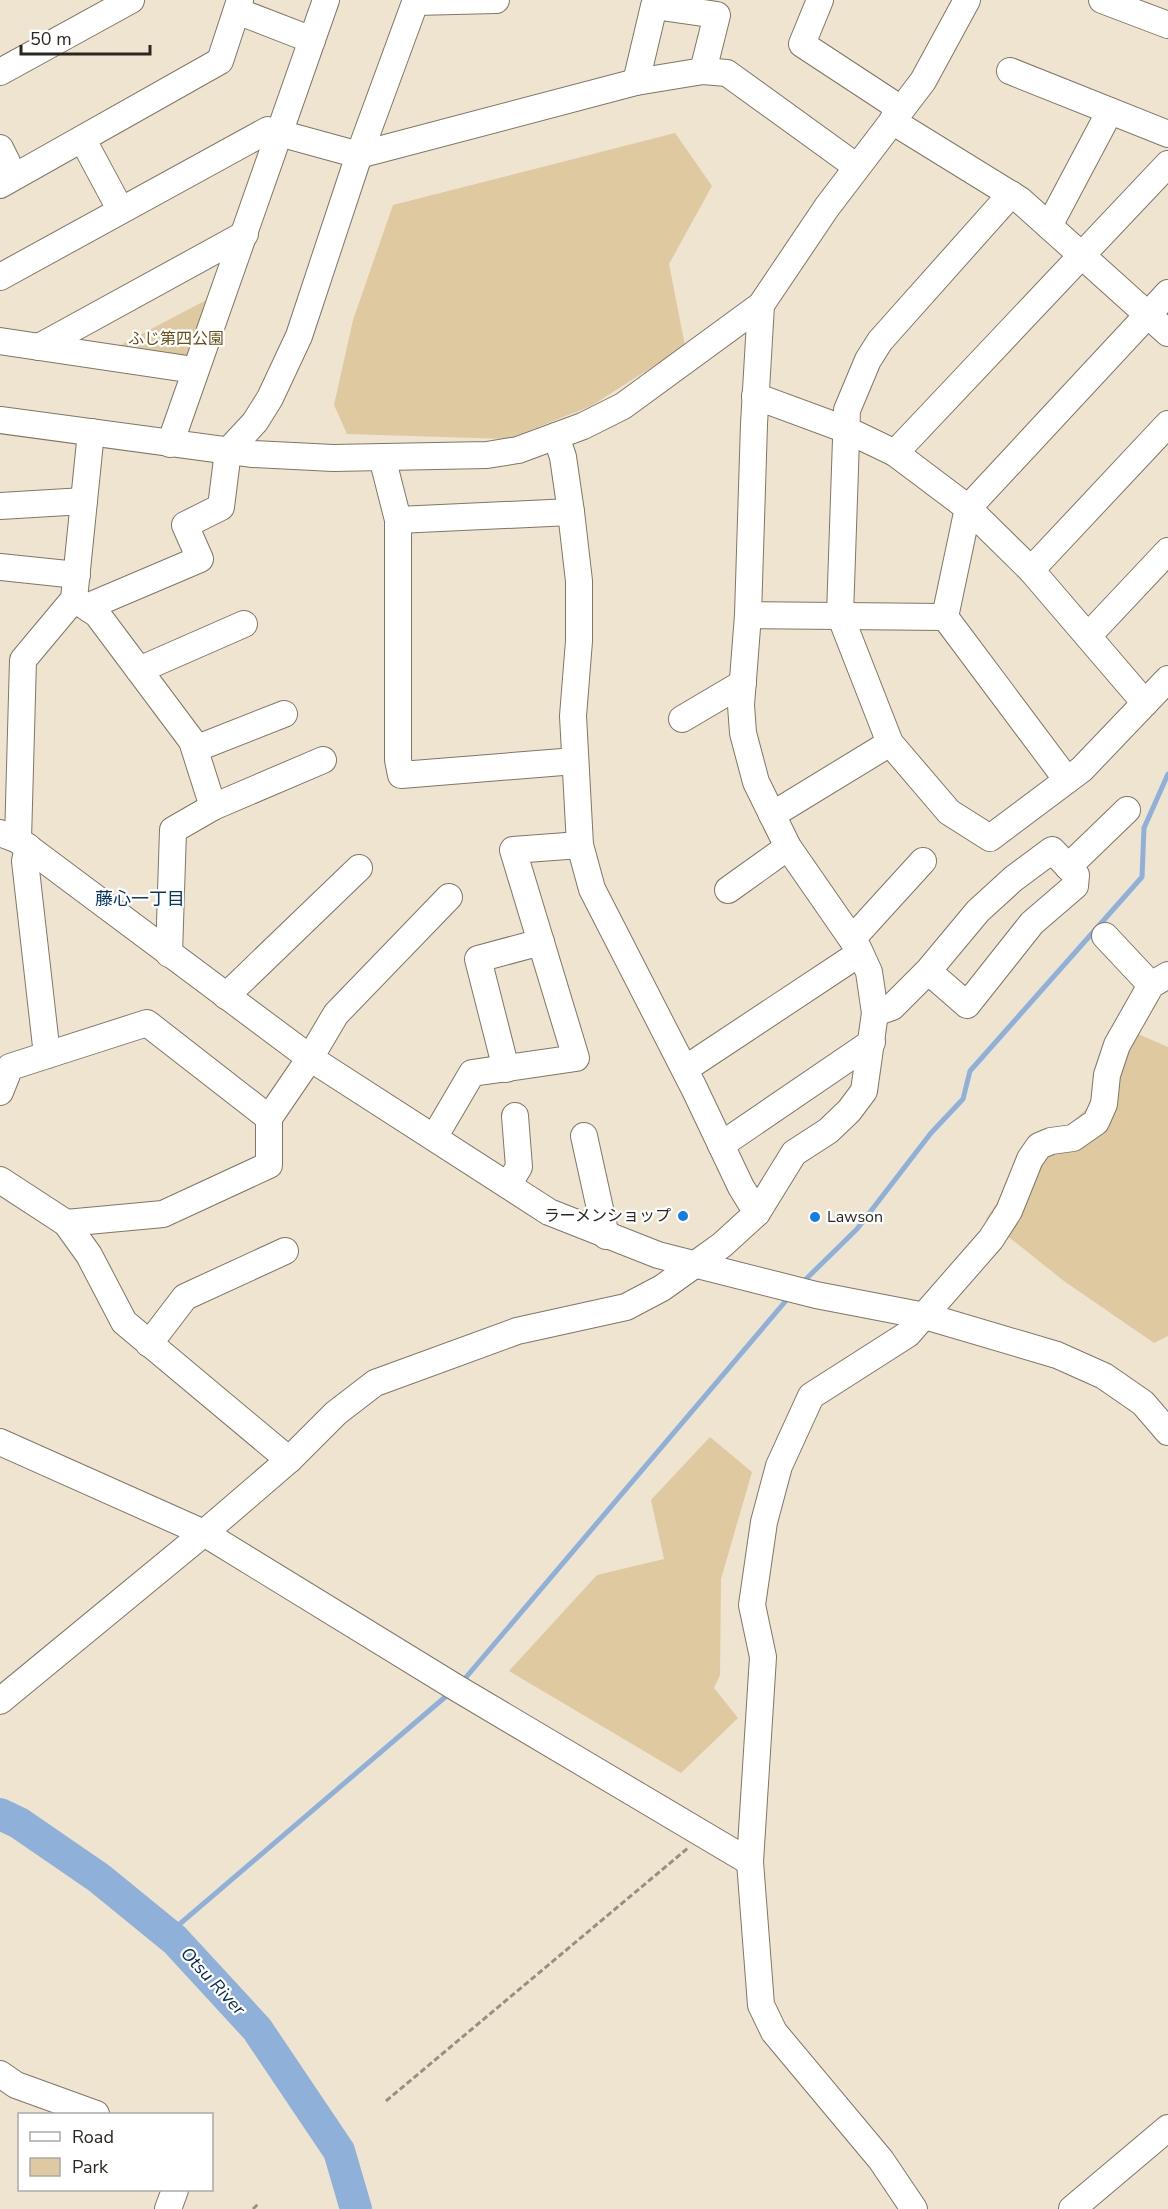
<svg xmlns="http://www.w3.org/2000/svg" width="1168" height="2209" font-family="'Nunito Sans','Noto Sans JP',sans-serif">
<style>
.green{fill:#dfc9a0}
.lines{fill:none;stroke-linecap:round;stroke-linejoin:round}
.stream{stroke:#8fb0d9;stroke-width:5}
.river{stroke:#8fb0d9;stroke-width:32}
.minor-casing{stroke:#807664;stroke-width:28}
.path{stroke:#978f81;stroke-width:3;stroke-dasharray:6 3;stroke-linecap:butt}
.minor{stroke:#fff;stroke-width:26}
.poi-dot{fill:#137ee6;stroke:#fff;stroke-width:2}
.labels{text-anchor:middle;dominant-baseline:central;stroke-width:4.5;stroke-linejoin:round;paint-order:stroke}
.park-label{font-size:16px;fill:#694f17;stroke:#fff}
.poi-label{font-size:16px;fill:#2b2720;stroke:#fff;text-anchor:end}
.neighbourhood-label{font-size:18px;fill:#043667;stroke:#fff}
.water-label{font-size:18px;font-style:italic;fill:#06294f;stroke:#fff}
</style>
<rect width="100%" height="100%" fill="#efe4d0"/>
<g class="green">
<polygon points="675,133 712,186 669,264 685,346 591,406 508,439 347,434 334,405 353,320 393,205"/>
<polygon points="212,297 190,360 115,348"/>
<polygon points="1138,1034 1168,1047 1168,1336 1154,1343 1064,1281 986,1219 1021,1168 1113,1085"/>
<polygon points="710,1437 752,1472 721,1579 720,1675 714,1688 738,1718 681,1773 509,1671 597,1575 664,1559 651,1500"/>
</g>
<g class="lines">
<g class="stream">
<polyline points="803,1282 857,1229 931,1133 963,1099 970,1071 1142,877 1144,828 1168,774"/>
<polyline points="462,1682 790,1296"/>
<polyline points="168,1934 451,1692"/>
</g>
<polyline class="river" points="0,1814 19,1823 99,1878 175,1940 257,2029 339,2151 356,2209"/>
<g class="minor-casing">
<g id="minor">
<polyline points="820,0 802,44 901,109"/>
<polyline points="1102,0 1168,25"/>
<polyline points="415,2 496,0"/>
<polyline points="237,11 312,40"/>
<polyline points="1010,71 1168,134"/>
<polyline points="0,72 131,0"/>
<polyline points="636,82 654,6 717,15 703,71"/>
<polyline points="892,121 1020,200 1168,333"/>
<polyline points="83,140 120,209"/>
<polyline points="0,148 7,162"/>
<polyline points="0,185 220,61 240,0"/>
<polyline points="1011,194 880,341 868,360 847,410 840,615 890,743 949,812 990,838 1082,769 1168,679"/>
<polyline points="1049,226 1110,111"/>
<polyline points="0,277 268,130 359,155 636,82 703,71 727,73 857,167"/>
<polyline points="0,341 194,370"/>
<polyline points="39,347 245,234"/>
<polyline points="755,396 847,430 895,453 968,508 1031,570 1145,703"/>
<polyline points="0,420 253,454 333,458 487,455 518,450 583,426 623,406 761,305 827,207 923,81 967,0"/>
<polyline points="556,436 563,457 571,512 579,581 579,641 573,716 580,845 592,889 694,1088 741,1187 757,1213"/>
<polyline points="170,444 326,0"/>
<polyline points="895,453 1168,164"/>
<polyline points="382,457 398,520 398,760 401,775 575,761"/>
<polyline points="0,506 84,501"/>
<polyline points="398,520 571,512"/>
<polyline points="0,567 77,575"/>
<polyline points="1031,570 1168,424"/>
<polyline points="74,599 97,614 192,741 213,807 173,830 169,954"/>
<polyline points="87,607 200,559 185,525 221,507 228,451 255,422 270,398 299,336 359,155 416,0"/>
<polyline points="748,615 945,617"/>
<polyline points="1088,636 1168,551"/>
<polyline points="139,670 244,624"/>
<polyline points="682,719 743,683"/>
<polyline points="195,749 284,714"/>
<polyline points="1067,780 945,617 968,508 1168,293"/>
<polyline points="213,807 323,760"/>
<polyline points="772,815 890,743"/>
<polyline points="0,833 18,840 310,1058 549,1212 658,1255 816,1295 925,1316 1057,1355 1104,1376 1143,1403 1168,1432"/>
<polyline points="18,840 23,660 74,599 91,432"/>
<polyline points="28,847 25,861 47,1055"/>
<polyline points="1068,867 1127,810"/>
<polyline points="728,890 788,847"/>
<polyline points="1105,936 1151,985"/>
<polyline points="852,939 923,861"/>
<polyline points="226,996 359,868"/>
<polyline points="875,1013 892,1007 928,971 978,911 1013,879 1052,850 1076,875 1075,886 1032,923 967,1005 928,971"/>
<polyline points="506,1069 478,959 541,942"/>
<polyline points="685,1069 860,953"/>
<polyline points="0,1092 10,1067 147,1023 269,1118"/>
<polyline points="435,1136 472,1073 576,1058 513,850 580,845"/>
<polyline points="584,1136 606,1236"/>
<polyline points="721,1145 872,1042"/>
<polyline points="0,1180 66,1223 89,1255 124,1322 289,1460"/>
<polyline points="508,1185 519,1167 515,1116"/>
<polyline points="66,1223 163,1214 269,1165 269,1118 310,1058 336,1014 449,897"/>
<polyline points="149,1344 185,1297 285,1251"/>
<polyline points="0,1442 204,1533 455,1687 750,1862"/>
<polyline points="0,1701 204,1533 289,1460 336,1413 375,1383 517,1331 626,1307 662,1288 697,1263 722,1245 757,1213 794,1153 828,1131 849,1111 864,1091 875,1013 869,972 858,948 788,847 756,782 743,733 741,705 748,615 754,424 761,305"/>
<polyline points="0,2074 16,2085 96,2114"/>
<polyline points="168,2209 175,2190"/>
<polyline points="914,2209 881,2160 774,2032 761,2005 750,1862 763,1657 752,1605 764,1522 779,1466 811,1396 908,1334 991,1239 1009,1211 1030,1159 1039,1146 1051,1141 1073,1138 1096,1122 1104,1104 1107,1075 1117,1045 1151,985 1168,975"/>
<polyline points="1072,2209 1168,2128"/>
</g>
</g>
<g class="path">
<polyline points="386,2101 688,1848"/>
<polyline points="253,2209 258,2204"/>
</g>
<use href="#minor" class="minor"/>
</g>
<g class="poi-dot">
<circle cx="683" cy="1216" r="6"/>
<circle cx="815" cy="1217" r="6"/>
</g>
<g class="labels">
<g class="park-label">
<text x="176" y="339">ふじ第四公園</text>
</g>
<g class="poi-label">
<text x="671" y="1216">ラーメンショップ</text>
<text x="827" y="1217" text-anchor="start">Lawson</text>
</g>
<g class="neighbourhood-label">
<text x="140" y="899">藤心一丁目</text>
</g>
<g class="water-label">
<text transform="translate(213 1981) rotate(47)">Otsu River</text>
</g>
</g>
<rect x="18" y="2113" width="195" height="78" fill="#ffffff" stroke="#aaa9a6" stroke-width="1.5"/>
<rect x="30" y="2132" width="30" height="9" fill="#ffffff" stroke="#aaa9a6" stroke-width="1.5"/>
<text x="72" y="2143" font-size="18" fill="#2b2720">Road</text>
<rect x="30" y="2158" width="30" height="18" fill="#dfc9a0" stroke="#aaa9a6" stroke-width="1.5"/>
<text x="72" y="2173" font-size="18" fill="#2b2720">Park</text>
<path d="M21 45v9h129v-9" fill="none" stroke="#2b2720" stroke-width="3"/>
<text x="30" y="45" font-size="18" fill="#2b2720" stroke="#ffffff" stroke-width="4.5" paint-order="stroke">50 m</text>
</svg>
